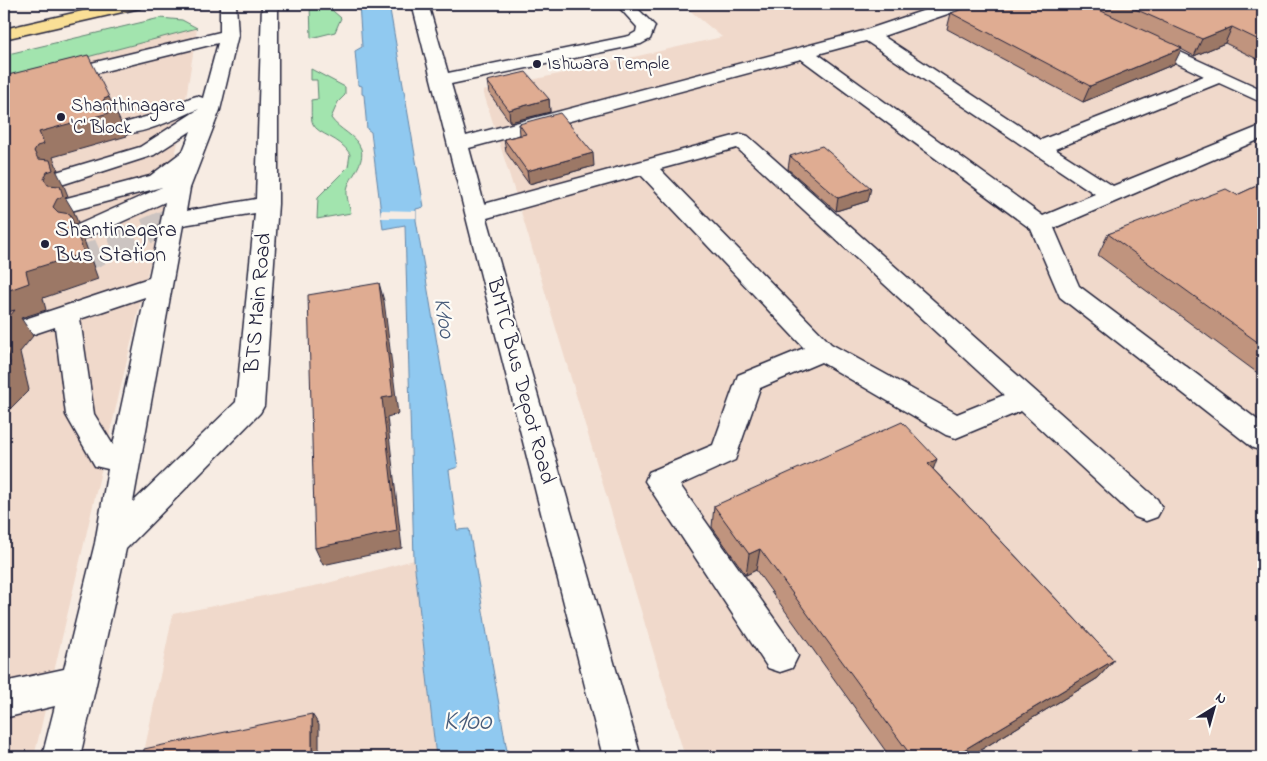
<svg xmlns="http://www.w3.org/2000/svg" width="1267" height="761" font-family="'Indie Flower',sans-serif">
<style>
.built{fill:#f0d9cb}
.green{fill:#a2e4ae;stroke:#628374}
.water{fill:#90c9f0;stroke:#6486a8}
.pier{fill:#f7ece3}
.lines{fill:none;stroke-linecap:round;stroke-linejoin:round}
.minor-tunnel{stroke:#ccc4c1;stroke-width:26;stroke-dasharray:26 12;stroke-linecap:butt}
.minor-casing{stroke:#22223b;stroke-width:3}
.major-casing{stroke:#22223b;stroke-width:3}
.minor{fill:#fdfcf7;fill-rule:evenodd}
.major{fill:#fadf96;fill-rule:evenodd}
.wall{fill:#c0947e;stroke:#22223b}
.shaded-wall{fill:#9c7866;stroke:#22223b}
.building{fill:#dfac92;stroke:#22223b}
.poi-dot{fill:#22223b;stroke:#fdfcf7;stroke-width:2}
.labels{text-anchor:middle;dominant-baseline:central;stroke-width:4.5;stroke-linejoin:round;paint-order:stroke}
.far-poi-label{font-size:19px;fill:#22223b;stroke:#fdfcf7;text-anchor:start}
.poi-label{font-size:22px;fill:#22223b;stroke:#fdfcf7;text-anchor:start}
.street-label{font-size:22px;fill:#22223b;stroke:#fdfcf7}
.water-label{font-size:24px;font-style:italic;fill:#485c7a;stroke:#fdfcf7}
.near-water-label{font-size:29px;font-style:italic;fill:#485c7a;stroke:#fdfcf7}
</style>
<rect width="100%" height="100%" fill="#f7ece3"/>
<filter id="ink" filterUnits="userSpaceOnUse"><feTurbulence type="fractalNoise" baseFrequency=".02" numOctaves="2"/><feDisplacementMap in="SourceGraphic" scale="10" xChannelSelector="R" yChannelSelector="G"/><feConvolveMatrix kernelMatrix="1 2 1 2 8 2 1 2 1" color-interpolation-filters="sRGB"/></filter>
<g filter="url(#ink)">
<g class="built">
<polygon points="682,4 1170,4 1263,40 1263,757 685,757 518,202 483,91 722,37"/>
<polygon points="160,18 182,20 197,28 181,130 34,757 4,757 4,55"/>
<polygon points="414,560 436,757 143,757 173,614 324,584"/>
</g>
<g class="green">
<polygon points="310,4 325,4 341,18 335,32 311,38"/>
<polygon points="160,18 182,20 197,28 4,79 4,55"/>
<path d="M311 69 345 87V95L338 102 331 118C339 130 356 135 361 149 365 162 352 175 348 186 345 194 349 205 351 213L317 219 318 197 348 167 350 154C340 137 318 135 313 124 310 118 312 107 311 100L318 99 317 80H311Z"/>
</g>
<polygon class="water" points="359,4 389,4 424,207 416,209 416,220 458,467 449,470 457,530 469,529 508,757 436,757 414,560 405,225 383,229 371,132 367,129 364,95 362,94 362,86 358,85 355,51 362,47"/>
<polygon class="pier" points="381,210 416,211 416,218 381,218"/>
<g class="lines">
<polyline class="minor-tunnel" points="4,285 90,256 172,220"/>
<g class="minor-casing">
<g id="minor">
<path d="M220 4H236L238 35 220 110 190 188 186 211 256 199 262 4H278V204L264 406 260 413 126 549 80 757H42L55 706 4 718V682L64 669 95 543 108 469 95 466 66 415 55 327 4 344V326L149 278 165 202 89 237 81 239 73 237 69 232 73 227 162 187 71 211 63 209 60 204 63 199 150 176 183 151 191 131 154 155 61 185 53 183 50 178 53 173 140 147 199 109C179 117 137 138 117 133L114 129 117 125 149 116 190 98 197 96 203 98 218 43 4 96V84L220 32ZM255 213 236 402 133 502 183 225ZM145 297 113 445 94 414 80 319Z"/>
<path d="M412 4H428L448 73 629 36 636 32 637 27 616 4H633L655 26 650 39 641 44 451 84 466 136 863 31 943 4H967L965 8 883 36 1041 140 1204 76 1137 44 1134 40 1137 36 1143 35 1263 90V103L1219 83 1055 149 1113 186 1263 125V138L1054 228 1079 286 1263 424V451L1253 448 1060 297 1031 229 801 59 469 148 484 204 734 136 741 134 748 136 1157 499 1162 508 1157 517 1146 521 1135 517 1021 411 956 438 946 435 821 362 760 388 735 460 680 485 792 644 798 656 792 668 780 672 768 668 645 481 649 472 713 445 738 375 804 348 641 175 487 218 641 757H603ZM866 41 1095 194 1043 216 818 54ZM737 148 1004 395 957 414 831 344 660 169Z"/>
</g>
</g>
<g class="major-casing">
<polygon id="major" points="113,4 142,4 140,8 4,39 4,29"/>
</g>
<use href="#minor" class="minor"/>
<use href="#major" class="major"/>
</g>
<g class="wall">
<polygon points="978,4 1263,4 1263,62 1225,43 1194,56 1181,49 1174,64 1083,102 947,29 951,13"/>
<polygon points="487,81 549,99 550,112 510,122 489,93"/>
<polygon points="519,124 594,166 529,184 506,152 504,139 520,135"/>
<polygon points="790,156 868,201 836,211 788,169"/>
<polygon points="1263,183 1263,377 1098,255 1108,234 1237,195"/>
<polygon points="933,469 1114,660 1098,678 969,757 890,757 756,570 746,575 712,527 714,506"/>
</g>
<g class="shaded-wall">
<polygon points="1232,27 1225,43 1194,56 1202,39"/>
<polygon points="1182,48 1174,64 1083,102 1090,86"/>
<polygon points="109,97 127,136 53,157 58,170 56,170 64,186 68,196 65,197 74,212 78,223 75,224 84,240 98,279 43,298 46,310 21,318 33,336 20,352 29,390 4,415 4,292 26,271 72,226 53,207 34,151 39,132 101,105 104,99"/>
<polygon points="549,99 550,112 510,122 509,110"/>
<polygon points="593,153 594,166 529,184 527,171"/>
<polygon points="871,188 868,201 836,211 838,198"/>
<polygon points="379,283 384,301 398,414 387,417 402,548 323,565 315,548 382,398"/>
<polygon points="937,459 929,481 928,464"/>
<polygon points="760,549 756,570 746,575 749,554"/>
<polygon points="1114,660 1098,678 969,757 952,757"/>
<polygon points="312,714 319,725 319,757 312,757"/>
</g>
<g class="building">
<polygon points="978,4 1086,4 1182,48 1090,86 951,13"/>
<polygon points="1124,4 1258,4 1263,5 1263,42 1232,27 1202,39"/>
<polygon points="88,55 109,97 104,99 101,105 105,109 116,111 39,132 44,144 37,146 34,151 38,159 50,160 53,170 47,172 44,179 48,185 60,186 63,196 57,199 53,207 58,212 70,214 84,253 26,271 29,283 4,292 4,76"/>
<polygon points="526,72 549,99 509,110 487,81"/>
<polygon points="560,113 593,153 527,171 504,139 526,134 519,124"/>
<polygon points="822,146 871,188 838,198 790,156"/>
<polygon points="1263,183 1263,346 1108,234 1226,189 1237,195"/>
<polygon points="379,283 393,396 382,398 397,531 315,548 308,295"/>
<polygon points="15,310 4,323 4,313"/>
<polygon points="4,335 10,363 4,370"/>
<polygon points="902,422 937,459 928,464 1114,660 952,757 912,757 760,549 749,554 714,506"/>
<polygon points="312,714 312,757 143,757 144,749"/>
</g>
</g>
<g class="poi-dot">
<circle cx="537" cy="64" r="5"/>
<circle cx="61" cy="117" r="5"/>
<circle cx="45" cy="244" r="5"/>
</g>
<g class="labels">
<g class="far-poi-label">
<text x="547" y="64">Ishwara Temple</text>
<text x="71" y="106">Shanthinagara<tspan x="71" dy="22">'C' Block</tspan></text>
</g>
<g class="poi-label">
<text x="55" y="231">Shantinagara<tspan x="55" dy="25">Bus Station</tspan></text>
</g>
<g class="street-label">
<text transform="translate(259 303) rotate(-85)">BTS Main Road</text>
<text transform="translate(520 381) rotate(75)">BMTC Bus Depot Road</text>
</g>
<g class="water-label">
<text transform="translate(443 318) rotate(82)">K100</text>
</g>
<g class="near-water-label">
<text x="467" y="722">K100</text>
</g>
</g>
<rect width="1267" height="761" fill="none" stroke="#fdfcf7" stroke-width="20"/>
<rect x="10" y="10" width="1247" height="741" fill="none" stroke="#22223b" stroke-width="2" filter="url(#ink)"/>
<g transform="translate(1214 708) rotate(37)" stroke="#fdfcf7" stroke-width="4" paint-order="stroke">
<path d="M0-4L9 19L0 12L-9 19Z" fill="#22223b"/>
<text y="-8" font-size="14" font-weight="bold" text-anchor="middle" fill="#22223b">N</text>
</g>
</svg>
